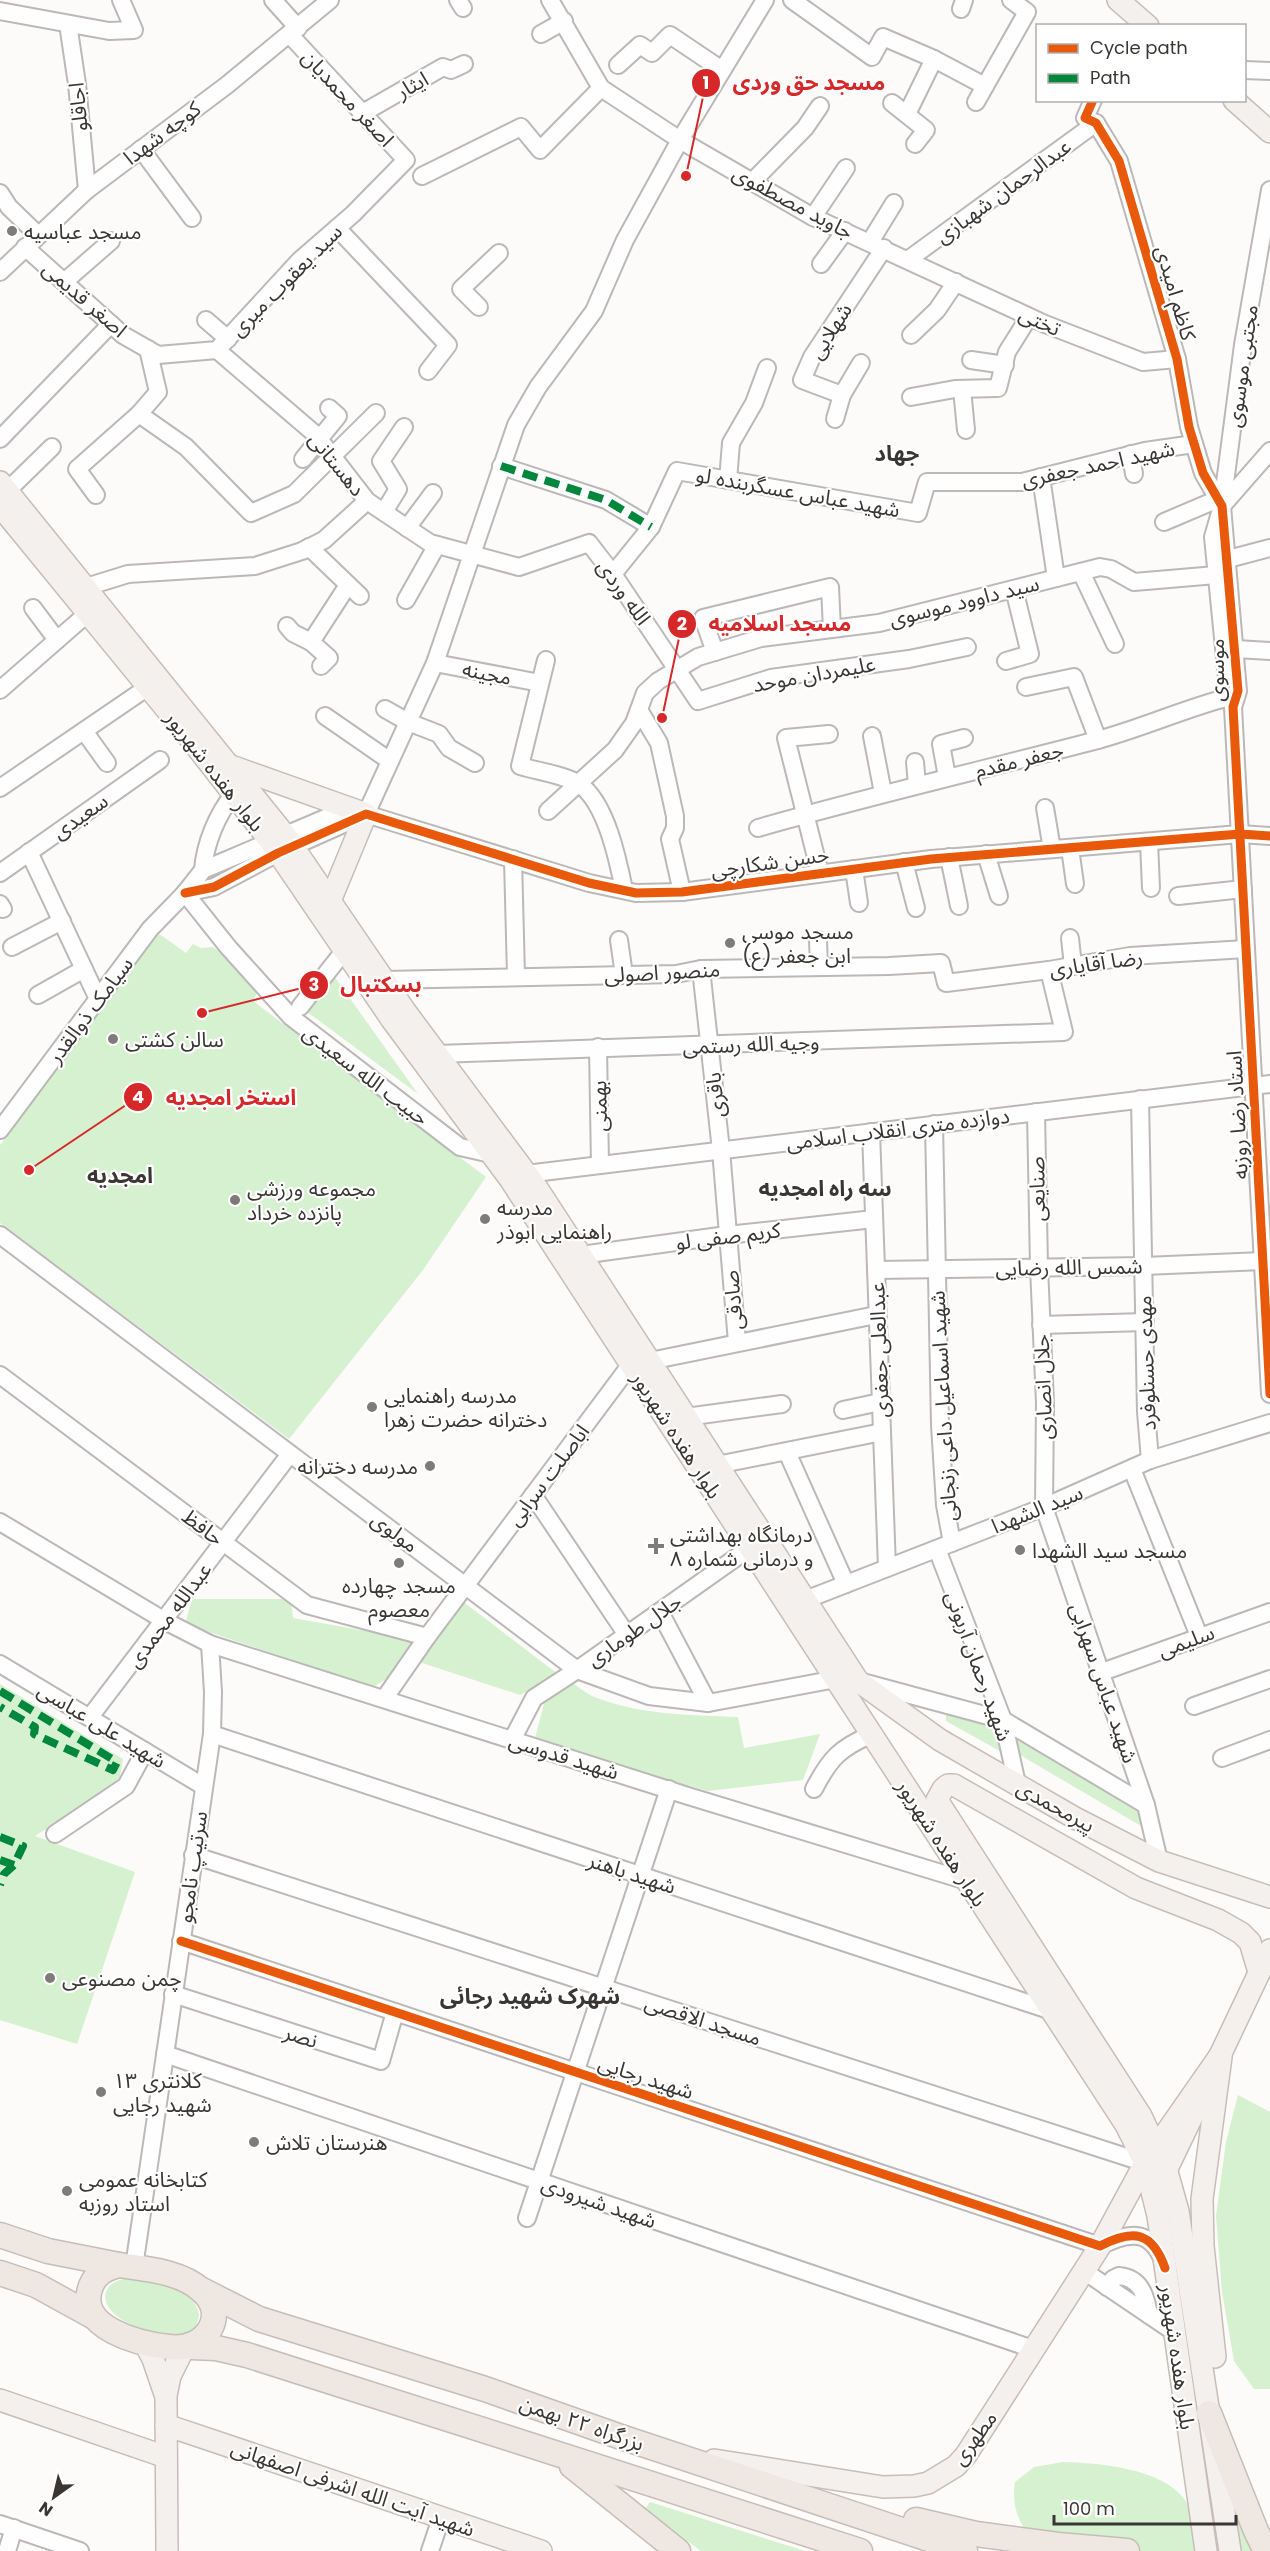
<svg xmlns="http://www.w3.org/2000/svg" width="1270" height="2551" font-family="Poppins,'Noto Sans Arabic',sans-serif">
<style>
.green{fill:#d5f1cf}
.lines{fill:none;stroke-linecap:round;stroke-linejoin:round}
.minor-casing{stroke:#bbb8b7;stroke-width:20}
.major-casing{stroke:#c7bdb7;stroke-width:24}
.highway-casing{stroke:#c7bdb7;stroke-width:27}
.minor{stroke:#fffefe;stroke-width:16}
.major{stroke:#f4f0ed;stroke-width:21}
.highway{stroke:#efe7e1;stroke-width:24}
.quiet{stroke:#00873e;stroke-width:8;stroke-dasharray:15 8;stroke-linecap:butt}
.cycleway-casing{stroke:#fff;stroke-width:13}
.cycleway{stroke:#e8590c;stroke-width:9}
.poi-dot{fill:#7e7b79;stroke:#fff;stroke-width:2}
.labels{text-anchor:middle;dominant-baseline:central;stroke-width:4.5;stroke-linejoin:round;paint-order:stroke}
.street-label{font-size:21px;fill:#3a3634;stroke:#fff}
.poi-label{font-size:21px;fill:#3a3634;stroke:#fff;text-anchor:start}
.neighbourhood-label{font-size:22px;font-weight:bold;fill:#3a3634;stroke:#fff}
.leader{fill:none;stroke:#d62828;stroke-width:2}
.callout-dot{fill:#d62828;stroke:#fff;stroke-width:2}
.mark-label{font-size:18px;text-anchor:middle;font-weight:bold;fill:#fff}
.callout-label{font-size:22px;text-anchor:middle;font-weight:bold;fill:#d62828;stroke:#fff;stroke-width:4.5;stroke-linejoin:round;paint-order:stroke}
</style>
<rect width="100%" height="100%" fill="#fdfbf9"/>
<g class="green">
<polygon points="154,935 161,935 186,953 193,944 201,948 213,947 247,971 251,985 257,993 253,1001 486,1177 423,1270 289,1439 0,1223 0,1145"/>
<polygon points="334,976 418,1094 306,1011"/>
<polygon points="192,1599 291,1599 293,1618 400,1637 426,1649 461,1600 559,1675 520,1695 416,1661 373,1687 185,1624"/>
<path d="M569 1680C576 1685 584 1692 592 1696 638 1715 690 1715 738 1717L744 1748 820 1734 803 1780 708 1791 534 1742 545 1700Z"/>
<polygon points="0,1684 123,1759 120,1777 104,1792 35,1836 135,1872 77,2044 0,2020"/>
<polygon points="946,1714 1000,1730 1005,1754 946,1721"/>
<polygon points="1016,1738 1146,1811 1153,1833 1020,1755"/>
<polygon points="1238,2095 1270,2112 1270,2389 1254,2389 1234,2361 1222,2292 1216,2216 1226,2142"/>
<path d="M128 2278C151 2280 195 2286 199 2315 198 2322 195 2332 187 2334 168 2342 97 2321 106 2292 110 2282 118 2280 128 2278Z"/>
<path d="M1063 2462C1098 2463 1163 2468 1185 2500 1191 2509 1192 2539 1194 2551H1051C1024 2536 1010 2513 1015 2482L1034 2467Z"/>
<polygon points="1227,2494 1255,2551 1239,2551"/>
<polygon points="650,2502 805,2551 701,2551 645,2509"/>
</g>
<g class="lines">
<g class="minor-casing">
<g id="minor">
<polyline points="273,0 298,28"/>
<polyline points="458,0 463,8"/>
<polyline points="550,0 601,88 680,140 813,217 1045,324 1143,362 1177,359"/>
<polyline points="792,0 872,57 883,37 934,59 985,86"/>
<polyline points="961,9 964,0"/>
<polyline points="0,11 109,31 134,30 121,0"/>
<polyline points="68,24 77,84 87,190"/>
<polyline points="541,34 564,21"/>
<polyline points="618,65 640,45 652,53 670,35 722,70"/>
<polyline points="1244,70 1270,71"/>
<polyline points="1093,100 1085,118 1096,123 1119,161 1177,359 1189,427 1203,473 1222,506 1238,691 1233,707 1270,1394"/>
<polyline points="976,102 1027,12 1011,0"/>
<polyline points="892,103 926,130 915,144"/>
<polyline points="361,114 443,67 451,70 464,64"/>
<polyline points="907,114 934,59"/>
<polyline points="141,149 192,218"/>
<polyline points="422,176 521,127 540,150 601,88"/>
<polyline points="753,181 805,128 820,106"/>
<polyline points="0,193 9,207 38,235"/>
<polyline points="813,217 846,168"/>
<polyline points="337,228 448,345 428,371"/>
<polyline points="870,242 894,203"/>
<polyline points="25,247 123,335 158,355 217,350 300,260 353,214 406,160 290,35"/>
<polyline points="909,259 1096,123"/>
<polyline points="821,264 845,231"/>
<polyline points="0,272 87,190 227,85 330,0"/>
<polyline points="64,282 111,241"/>
<polyline points="479,307 461,289 499,253"/>
<polyline points="206,320 228,339"/>
<polyline points="911,335 937,310 956,282"/>
<polyline points="217,350 315,434 367,501 430,543 519,567 589,543 613,574 698,701 771,678 909,659 967,647"/>
<polyline points="971,360 1005,365"/>
<polyline points="962,389 966,430"/>
<polyline points="842,395 802,380 812,357 884,248"/>
<polyline points="911,397 955,389 998,388 1007,352 1029,317"/>
<polyline points="139,414 186,447 251,513 294,494 376,413"/>
<polyline points="835,419 842,395 861,363"/>
<polyline points="0,439 111,324"/>
<polyline points="1131,454 1134,474"/>
<polyline points="303,459 338,416 329,408"/>
<polyline points="501,466 606,500 651,527"/>
<polyline points="1041,477 1056,578"/>
<polyline points="728,480 731,443 754,403 767,368"/>
<polyline points="7,491 52,447"/>
<polyline points="96,495 77,469 139,414 158,392 148,349"/>
<polyline points="1222,506 1270,451"/>
<polyline points="384,512 398,489 381,461 404,427"/>
<polyline points="1164,522 1218,499"/>
<polyline points="407,528 433,493"/>
<polyline points="309,547 360,596"/>
<polyline points="1228,559 1270,548"/>
<polyline points="1081,572 1115,644"/>
<polyline points="613,574 651,527 677,471 918,513 927,482 1022,482 1145,451 1194,444"/>
<polyline points="86,587 128,574 255,566 302,551 324,540 367,501"/>
<polyline points="406,600 437,545"/>
<polyline points="33,608 57,640"/>
<polyline points="287,626 293,633 311,642 329,658 321,666"/>
<polyline points="311,642 348,585"/>
<polyline points="1236,649 1270,651"/>
<polyline points="715,652 703,618 830,587 832,629"/>
<path d="M546 660 520 766C537 771 565 775 579 784 606 802 618 860 624 890"/>
<polyline points="1006,661 1030,654 1014,589"/>
<polyline points="435,663 540,683"/>
<polyline points="1227,678 1213,537 1222,506 1243,345 1270,190"/>
<polyline points="1026,687 1074,677 1098,740"/>
<polyline points="0,690 88,613"/>
<polyline points="385,709 408,722 439,734 449,748 475,763"/>
<polyline points="639,710 659,743 675,816 675,828 670,839 682,892"/>
<polyline points="325,716 390,761"/>
<polyline points="84,731 107,763"/>
<polyline points="872,736 883,793"/>
<polyline points="915,762 917,785"/>
<polyline points="947,777 941,744 964,738"/>
<polyline points="0,788 148,687"/>
<polyline points="1045,808 1052,849"/>
<polyline points="548,811 615,750 634,723 645,693 658,681 698,657 761,638 879,623 1100,567 1111,569 1134,582 1216,575"/>
<polyline points="366,814 435,663 516,425 538,387 594,311 625,240 680,140 765,0"/>
<path d="M758 828C870 796 982 770 1094 741 1140 729 1183 709 1229 697"/>
<polyline points="1149,842 1151,888"/>
<polyline points="1070,848 1075,884"/>
<polyline points="29,852 98,999"/>
<polyline points="986,854 999,896"/>
<polyline points="949,857 959,906"/>
<polyline points="513,859 516,976"/>
<polyline points="904,862 916,908"/>
<polyline points="854,869 859,903"/>
<path d="M203 870C205 844 217 814 234 794"/>
<polyline points="0,873 160,760"/>
<polyline points="820,873 786,738 829,734"/>
<polyline points="185,893 214,887 278,853 366,814 589,883 636,893 682,892 931,859 1240,834 1270,836"/>
<polyline points="185,893 228,947 291,1017 460,1147 491,1154"/>
<polyline points="1178,896 1243,889"/>
<polyline points="0,904 3,909"/>
<polyline points="1070,938 1073,966"/>
<polyline points="619,940 624,975"/>
<polyline points="818,940 819,967"/>
<polyline points="12,947 62,921"/>
<polyline points="701,969 721,1150 737,1342"/>
<polyline points="383,980 676,974 701,969 889,966 941,963 946,983 1049,970 1130,956 1246,949"/>
<polyline points="38,995 84,969"/>
<polyline points="300,1007 344,951"/>
<polyline points="598,1047 600,1165"/>
<polyline points="437,1054 1064,1032 1049,970"/>
<polyline points="1140,1099 1146,1412 1150,1460"/>
<polyline points="1036,1112 1039,1267 1045,1403 1044,1507 1146,1805 1159,1861"/>
<polyline points="934,1124 940,1425 945,1505 952,1543"/>
<polyline points="0,1130 150,929 185,893 203,870 349,808"/>
<polyline points="871,1132 887,1568"/>
<polyline points="526,1174 1270,1084"/>
<polyline points="0,1235 577,1670 649,1696 708,1703 836,1679"/>
<polyline points="581,1255 727,1235 874,1219"/>
<polyline points="876,1270 1144,1266 1263,1261"/>
<polyline points="1041,1325 1145,1322"/>
<polyline points="650,1361 876,1315"/>
<polyline points="0,1375 307,1605 427,1637"/>
<polyline points="843,1410 880,1402"/>
<polyline points="686,1417 782,1404"/>
<polyline points="787,1452 846,1584"/>
<polyline points="717,1465 882,1432"/>
<polyline points="1132,1469 1199,1636"/>
<polyline points="533,1495 627,1635"/>
<polyline points="0,1522 165,1621 210,1644 688,1796 967,1881"/>
<polyline points="937,1549 1003,1720 1017,1784"/>
<polyline points="805,1600 1044,1507 1150,1460 1270,1423"/>
<polyline points="660,1612 708,1703"/>
<polyline points="0,1664 203,1786"/>
<polyline points="1102,1672 1270,1612"/>
<polyline points="866,1683 1003,1720 1146,1805"/>
<polyline points="384,1699 427,1637 631,1364"/>
<polyline points="1194,1706 1270,1679"/>
<polyline points="90,1717 290,1454"/>
<polyline points="212,1734 1052,2011"/>
<polyline points="512,1740 534,1698 577,1670 751,1547"/>
<polyline points="1222,1758 1270,1740"/>
<path d="M814 1789C830 1758 840 1748 872 1734"/>
<polyline points="55,1834 126,1786 145,1751"/>
<polyline points="193,1855 1145,2163"/>
<path d="M181 1941 1100 2246C1126 2233 1150 2227 1163 2261"/>
<polyline points="173,1994 381,2061 395,2012"/>
<polyline points="165,2054 1033,2349"/>
<polyline points="527,2218 669,1789"/>
<polyline points="134,2267 212,1734 213,1692 210,1644"/>
<polyline points="1084,2271 1174,2332"/>
<path d="M1107 2287 1113 2279 1119 2276C1141 2278 1146 2296 1149 2315"/>
<polyline points="0,2524 80,2551"/>
<polyline points="7,2551 14,2528"/>
<polyline points="430,2551 441,2518"/>
</g>
</g>
<g class="major-casing">
<g id="major">
<polyline points="1118,0 1148,26"/>
<polyline points="1234,100 1270,132"/>
<polyline points="0,482 285,835 405,1011 537,1188 858,1681 940,1740 1075,1818 1159,1861 1270,1897"/>
<polyline points="0,506 185,732 270,841 392,1020 510,1179 1126,2125 1145,2163 1158,2216 1206,2551"/>
<polyline points="231,766 366,814 330,901"/>
<polyline points="1215,2066 1270,1950"/>
<polyline points="1163,2177 1200,2100"/>
<polyline points="144,2342 153,2359 165,2394"/>
<polyline points="1215,2357 1203,2246 1202,2199 1221,2057"/>
<polyline points="0,2400 166,2457"/>
<polyline points="166,2425 541,2551"/>
<polyline points="714,2460 883,2487 914,2486 928,2483 956,2466 966,2455 1100,2246 1145,2163 1221,2054"/>
<polyline points="167,2551 166,2396 170,2376 184,2348"/>
<polyline points="1230,2551 1178,2211 1167,2172 1141,2116 937,1800 943,1789 948,1785 954,1785 1136,1888 1218,1920 1241,1933 1250,1942 1259,1972"/>
</g>
</g>
<g class="highway-casing">
<g id="highway">
<polyline points="0,2235 48,2251 119,2265"/>
<path d="M119 2265C145 2269 180 2271 201 2290 230 2314 206 2352 169 2347 140 2344 74 2328 91 2286 96 2273 106 2268 119 2265Z"/>
<polyline points="0,2273 36,2285 94,2317"/>
<polyline points="202,2290 259,2319 485,2389 621,2437 965,2551"/>
<path d="M191 2347 216 2348 247 2355C452 2419 655 2486 860 2551"/>
<polyline points="1209,2413 1256,2531 1266,2551"/>
<polyline points="572,2466 678,2551"/>
<polyline points="916,2520 976,2534 1058,2545 1127,2551"/>
</g>
</g>
<use href="#minor" class="minor"/>
<use href="#major" class="major"/>
<use href="#highway" class="highway"/>
<g class="quiet">
<polyline points="501,466 606,500 651,527"/>
<polyline points="0,1691 117,1762 113,1770 34,1734 35,1727 0,1707"/>
<polyline points="0,1837 23,1846 14,1865 4,1874 0,1885"/>
<polyline points="0,1860 14,1865"/>
</g>
<g class="cycleway-casing">
<g id="cycleway">
<polyline points="1093,100 1085,118 1096,123 1119,161 1177,359 1189,427 1203,473 1222,506 1238,691 1233,707 1270,1394"/>
<polyline points="185,893 214,887 278,853 366,814 589,883 636,893 682,892 931,859 1240,834 1270,836"/>
<path d="M181 1941 1100 2246C1133 2229 1152 2231 1165 2268"/>
</g>
</g>
<use href="#cycleway" class="cycleway"/>
</g>
<g class="poi-dot">
<circle cx="12" cy="231" r="6"/>
<circle cx="730" cy="943" r="6"/>
<circle cx="113" cy="1039" r="6"/>
<circle cx="235" cy="1200" r="6"/>
<circle cx="485" cy="1219" r="6"/>
<circle cx="372" cy="1407" r="6"/>
<circle cx="430" cy="1466" r="6"/>
<path d="M653 1537h6v6h6v6h-6v6h-6v-6h-6v-6h6z"/>
<circle cx="1020" cy="1550" r="6"/>
<circle cx="399" cy="1563" r="6"/>
<circle cx="50" cy="1978" r="6"/>
<circle cx="101" cy="2092" r="6"/>
<circle cx="254" cy="2142" r="6"/>
<circle cx="67" cy="2191" r="6"/>
</g>
<g class="labels">
<g class="street-label">
<text transform="translate(412 85) rotate(-29)">ایثار</text>
<text transform="translate(348 98) rotate(47)">اصغر محمدیان</text>
<text transform="translate(78 107) rotate(-95)">اجاقلو</text>
<text transform="translate(162 133) rotate(-37)">کوچه شهدا</text>
<text transform="translate(1003 191) rotate(-36)">عبدالرحمان شهبازی</text>
<text transform="translate(793 202) rotate(28)">جاوید مصطفوی</text>
<text transform="translate(286 280) rotate(-45)">سید یعقوب میری</text>
<text transform="translate(1176 293) rotate(74)">کاظم امیدی</text>
<text transform="translate(85 299) rotate(41)">اصغر قدیمی</text>
<text transform="translate(1040 321) rotate(24)">تختی</text>
<text transform="translate(830 331) rotate(-58)">شهلایی</text>
<text transform="translate(1242 366) rotate(-82)">مجتبی موسوی</text>
<text transform="translate(337 464) rotate(51)">دهستانی</text>
<text transform="translate(1098 464) rotate(-12)">شهید احمد جعفری</text>
<text transform="translate(798 492) rotate(10)">شهید عباس عسگربنده لو</text>
<text transform="translate(624 592) rotate(54)">الله وردی</text>
<text transform="translate(964 601) rotate(-14)">سید داوود موسوی</text>
<text transform="translate(1216 670) rotate(-90)">موسوی</text>
<text transform="translate(487 673) rotate(11)">مجینه</text>
<text transform="translate(814 674) rotate(-10)">علیمردان موحد</text>
<text transform="translate(1019 760) rotate(-14)">جعفر مقدم</text>
<text transform="translate(215 771) rotate(52)">بلوار هفده شهریور</text>
<text transform="translate(80 816) rotate(-35)">سعیدی</text>
<text transform="translate(770 862) rotate(-8)">حسن شکارچی</text>
<text transform="translate(1096 963) rotate(-8)">رضا آقایاری</text>
<text transform="translate(662 972) rotate(-3)">منصور اصولی</text>
<text transform="translate(90 1010) rotate(-53)">سیامک ذوالقدر</text>
<text transform="translate(751 1044) rotate(-2)">وجیه الله رستمی</text>
<text transform="translate(366 1075) rotate(37)">حبیب الله سعیدی</text>
<text transform="translate(715 1095) rotate(-96)">باقری</text>
<text transform="translate(599 1106) rotate(-91)">بهمنی</text>
<text transform="translate(1237 1115) rotate(-93)">استاد رضا روزبه</text>
<text transform="translate(898 1129) rotate(-7)">دوازده متری انقلاب اسلامی</text>
<text transform="translate(1037 1189) rotate(-91)">صنایعی</text>
<text transform="translate(728 1236) rotate(-7)">کریم صفی لو</text>
<text transform="translate(1069 1267) rotate(-1)">شمس الله رضایی</text>
<text transform="translate(733 1300) rotate(-95)">صادقی</text>
<text transform="translate(879 1350) rotate(-92)">عبدالعلی جعفری</text>
<text transform="translate(1146 1363) rotate(-92)">مهدی حسنلوفرد</text>
<text transform="translate(1043 1387) rotate(-92)">جلال انصاری</text>
<text transform="translate(943 1406) rotate(-93)">شهید اسماعیل داعی زنجانی</text>
<text transform="translate(677 1435) rotate(57)">بلوار هفده شهریور</text>
<text transform="translate(548 1475) rotate(-53)">اباصلت سرابی</text>
<text transform="translate(1037 1509) rotate(-22)">سید الشهدا</text>
<text transform="translate(203 1527) rotate(37)">حافظ</text>
<text transform="translate(395 1532) rotate(37)">مولوی</text>
<text transform="translate(169 1615) rotate(-53)">عبدالله محمدی</text>
<text transform="translate(634 1630) rotate(-35)">جلال طوماری</text>
<text transform="translate(1186 1641) rotate(-20)">سلیمی</text>
<text transform="translate(979 1666) rotate(70)">شهید رحمان آربونی</text>
<text transform="translate(1104 1683) rotate(71)">شهید عباس سهرابی</text>
<text transform="translate(102 1725) rotate(31)">شهید علی عباسی</text>
<text transform="translate(564 1756) rotate(17)">شهید قدوسی</text>
<text transform="translate(1056 1806) rotate(29)">پیرمحمدی</text>
<text transform="translate(942 1843) rotate(57)">بلوار هفده شهریور</text>
<text transform="translate(192 1867) rotate(-82)">سرتیپ نامجو</text>
<text transform="translate(632 1873) rotate(18)">شهید باهنر</text>
<text transform="translate(703 2020) rotate(18)">مسجد الاقصی</text>
<text transform="translate(301 2036) rotate(18)">نصر</text>
<text transform="translate(646 2077) rotate(18)">شهید رجایی</text>
<text transform="translate(599 2202) rotate(19)">شهید شیرودی</text>
<text transform="translate(1178 2357) rotate(82)">بلوار هفده شهریور</text>
<text transform="translate(582 2423) rotate(19)">بزرگراه ۲۲ بهمن</text>
<text transform="translate(974 2438) rotate(-54)">مطهری</text>
<text transform="translate(353 2488) rotate(19)">شهید آیت الله اشرفی اصفهانی</text>
</g>
<g class="poi-label">
<text x="24" y="231">مسجد عباسیه</text>
<text x="742" y="931">مسجد موسی<tspan x="742" dy="24">ابن جعفر (ع)</tspan></text>
<text x="125" y="1039">سالن کشتی</text>
<text x="247" y="1188">مجموعه ورزشی<tspan x="247" dy="24">پانزده خرداد</tspan></text>
<text x="497" y="1207">مدرسه<tspan x="497" dy="24">راهنمایی ابوذر</tspan></text>
<text x="384" y="1395">مدرسه راهنمایی<tspan x="384" dy="24">دخترانه حضرت زهرا</tspan></text>
<text x="418" y="1466" text-anchor="end">مدرسه دخترانه</text>
<text x="670" y="1534">درمانگاه بهداشتی<tspan x="670" dy="24">و درمانی شماره ۸</tspan></text>
<text x="1032" y="1550">مسجد سید الشهدا</text>
<text x="399" y="1585" text-anchor="middle">مسجد چهارده<tspan x="399" dy="24">معصوم</tspan></text>
<text x="62" y="1978">چمن مصنوعی</text>
<text x="113" y="2080">کلانتری ۱۳<tspan x="113" dy="24">شهید رجایی</tspan></text>
<text x="266" y="2142">هنرستان تلاش</text>
<text x="79" y="2179">کتابخانه عمومی<tspan x="79" dy="24">استاد روزبه</tspan></text>
</g>
<g class="neighbourhood-label">
<text x="897" y="453">جهاد</text>
<text x="120" y="1175">امجدیه</text>
<text x="825" y="1188">سه راه امجدیه</text>
<text x="530" y="1996">شهرک شهید رجائی</text>
</g>
</g>
<path class="leader" d="M686 176L706 83M662 718L682 624M202 1013L314 985M29 1170L138 1097"/>
<g class="callout-dot">
<circle cx="686" cy="176" r="6"/>
<circle cx="662" cy="718" r="6"/>
<circle cx="202" cy="1013" r="6"/>
<circle cx="29" cy="1170" r="6"/>
<circle cx="706" cy="83" r="15"/>
<circle cx="682" cy="624" r="15"/>
<circle cx="314" cy="985" r="15"/>
<circle cx="138" cy="1097" r="15"/>
</g>
<g class="mark-label">
<text x="706" y="89">1</text>
<text x="682" y="630">2</text>
<text x="314" y="991">3</text>
<text x="138" y="1103">4</text>
</g>
<g class="callout-label">
<text x="809" y="90">مسجد حق وردی</text>
<text x="780" y="631">مسجد اسلامیه</text>
<text x="381" y="992">بسکتبال</text>
<text x="231" y="1105">استخر امجدیه</text>
</g>
<rect x="1036" y="24" width="210" height="78" fill="#ffffff" stroke="#b0afae" stroke-width="1.5"/>
<rect x="1048" y="44" width="30" height="9" fill="#e8590c" stroke="#b0afae" stroke-width="1.5"/>
<text x="1090" y="54" font-size="18" fill="#3a3634">Cycle path</text>
<rect x="1048" y="74" width="30" height="9" fill="#00873e" stroke="#b0afae" stroke-width="1.5"/>
<text x="1090" y="84" font-size="18" fill="#3a3634">Path</text>
<g transform="translate(54 2497) rotate(214)" stroke="#ffffff" stroke-width="4.5" paint-order="stroke">
<path d="M0-4.5L10 22L0 15L-10 22Z" fill="#3a3634"/>
<text y="-9" font-size="16" font-weight="bold" text-anchor="middle" fill="#3a3634">N</text>
</g>
<path d="M1054 2515v9h182v-9" fill="none" stroke="#3a3634" stroke-width="3"/>
<text x="1063" y="2515" font-size="18" fill="#3a3634" stroke="#ffffff" stroke-width="4.5" paint-order="stroke">100 m</text>
</svg>
